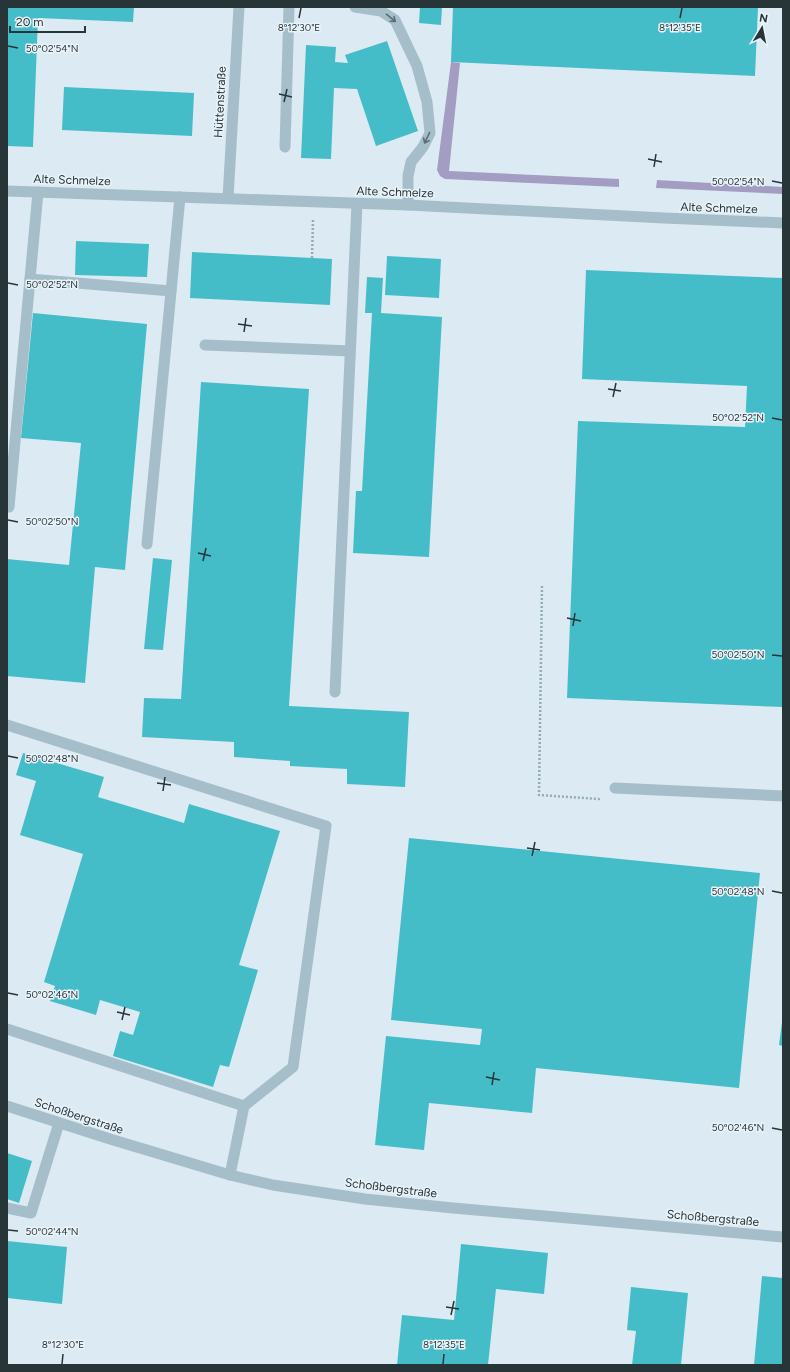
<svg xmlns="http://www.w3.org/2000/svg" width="790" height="1372" font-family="Figtree,sans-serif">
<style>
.green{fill:#a39cc3}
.building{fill:#44bdc9}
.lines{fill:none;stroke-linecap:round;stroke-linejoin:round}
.path{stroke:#92adb7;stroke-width:2.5;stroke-dasharray:2 2;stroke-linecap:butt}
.service{stroke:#a5bec9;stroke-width:11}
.minor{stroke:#a5bec9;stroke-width:11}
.tertiary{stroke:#a5bec9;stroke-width:11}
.oneway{stroke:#5a6c72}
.ticks{fill:none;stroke:#283538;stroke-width:1.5}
.labels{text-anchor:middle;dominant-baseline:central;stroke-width:3;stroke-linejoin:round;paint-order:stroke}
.street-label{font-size:12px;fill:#283538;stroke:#e9f3fa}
.ticks-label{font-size:10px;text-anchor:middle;fill:#283538;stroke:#e9f3fa;stroke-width:3;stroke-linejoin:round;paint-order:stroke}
</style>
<rect width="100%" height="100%" fill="#dceaf3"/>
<g class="green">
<polygon points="451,62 460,63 449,171 619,179 619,187 445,179 440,176 437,170"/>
<polygon points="657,180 783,187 783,194 656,188"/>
</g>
<g class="building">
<polygon points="7,7 134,7 133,22 38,18 33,147 7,146"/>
<polygon points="420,7 442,7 441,25 419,23"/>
<polygon points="453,7 758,7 755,76 451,62"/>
<polygon points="387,41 418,131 376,146 357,89 334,88 331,159 301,158 306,45 336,47 335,62 348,63 345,55"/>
<polygon points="64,87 194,93 192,136 62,130"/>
<polygon points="76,241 149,244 147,277 75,275"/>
<polygon points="192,252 332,259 330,305 190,298"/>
<polygon points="387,256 441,259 439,298 385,295"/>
<polygon points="586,270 783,278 783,707 567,698 578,421 745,427 747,386 582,379"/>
<polygon points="367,277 383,278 381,313 442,317 429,557 353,553 356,491 362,491 372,313 365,313"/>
<polygon points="33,313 147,324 125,570 95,567 85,683 7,676 7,559 69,565 81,443 21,438"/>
<polygon points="201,382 309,389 289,706 409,712 405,787 347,784 347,769 290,766 290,761 234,757 234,742 142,737 144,698 181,699"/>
<polygon points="153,558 172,560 163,650 144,649"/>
<polygon points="23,753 104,777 98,797 184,823 189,804 280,831 239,965 258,970 229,1067 220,1065 213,1087 113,1056 120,1031 133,1035 140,1012 100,1000 96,1015 50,1001 55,986 44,982 83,854 20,835 36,781 16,775"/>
<polygon points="409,838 760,873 739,1088 536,1068 532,1113 429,1103 424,1150 375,1145 386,1036 480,1045 482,1029 391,1020"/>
<polygon points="782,1022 783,1022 783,1046 779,1045"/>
<polygon points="7,1153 32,1161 19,1203 7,1199"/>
<polygon points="7,1241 67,1247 62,1304 7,1298"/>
<polygon points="461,1244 548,1253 544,1294 496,1289 488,1365 397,1365 402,1315 454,1320"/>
<polygon points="762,1276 783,1278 783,1365 754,1365"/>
<polygon points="631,1287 688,1293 681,1365 632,1365 636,1331 627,1330"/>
</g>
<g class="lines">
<g class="path">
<polyline points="312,258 313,220"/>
<polyline points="542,586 539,795 599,799 601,798"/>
</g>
<g class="service">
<polyline points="355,7 381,11 395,20 417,66 427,102 430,133 423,147 411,162 408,176 408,205"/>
<polyline points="285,147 289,7"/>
<polyline points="30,279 171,291"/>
<polyline points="205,345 350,351"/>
<polyline points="9,507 38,192"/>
<polyline points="147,544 180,197"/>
<polyline points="335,692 357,204"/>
<polyline points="7,725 326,826 293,1067 244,1106 230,1175"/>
<polyline points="615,788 783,796"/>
<polyline points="7,1029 244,1106"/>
<polyline points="7,1208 31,1213 59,1123"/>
</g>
<g class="minor">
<polyline points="228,198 239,7"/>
<polyline points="7,1106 110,1139 230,1175 273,1185 365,1199 453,1208 783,1237"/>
</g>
<polyline class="tertiary" points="7,191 408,205 664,218 783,223"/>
</g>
<defs><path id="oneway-shaft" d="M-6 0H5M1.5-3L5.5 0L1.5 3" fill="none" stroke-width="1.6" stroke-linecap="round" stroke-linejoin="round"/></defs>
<g class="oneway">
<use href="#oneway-shaft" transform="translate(391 18) rotate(39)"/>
<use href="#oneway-shaft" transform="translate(427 138) rotate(115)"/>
</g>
<path class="ticks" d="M299 18 301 8M680 18 682 8M8 46 18 48M279 94 292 97M284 102 287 89M648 159 662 162M654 167 656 154M772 181 782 183M8 283 18 285M238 324 252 326M244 332 246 318M608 389 621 391M613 397 616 383M772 418 782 420M8 520 18 522M198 553 211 556M203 561 206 548M567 618 581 621M573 626 575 613M772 655 782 656M8 756 18 758M157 783 171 785M163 791 165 777M527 848 540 850M532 856 535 842M772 891 782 893M8 993 18 995M117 1012 130 1015M122 1020 125 1007M486 1077 500 1080M492 1085 494 1072M772 1128 782 1130M8 1230 18 1231M446 1307 459 1309M451 1315 454 1301M62 1364 63 1354M443 1364 444 1354"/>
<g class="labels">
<g class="street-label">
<text transform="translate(220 102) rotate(-87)">Hüttenstraße</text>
<text transform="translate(72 180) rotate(2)">Alte Schmelze</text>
<text transform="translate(395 192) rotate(2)">Alte Schmelze</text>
<text transform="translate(719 208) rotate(2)">Alte Schmelze</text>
<text transform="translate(79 1116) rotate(18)">Schoßbergstraße</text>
<text transform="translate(391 1188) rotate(7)">Schoßbergstraße</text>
<text transform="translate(713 1218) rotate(5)">Schoßbergstraße</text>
</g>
</g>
<g class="ticks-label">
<text x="299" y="31">8°12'30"E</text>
<text x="680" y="31">8°12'35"E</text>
<text x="52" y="52">50°02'54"N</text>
<text x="738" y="185">50°02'54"N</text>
<text x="52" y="288">50°02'52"N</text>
<text x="738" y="421">50°02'52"N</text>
<text x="52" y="525">50°02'50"N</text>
<text x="738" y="658">50°02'50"N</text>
<text x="52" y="762">50°02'48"N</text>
<text x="738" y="895">50°02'48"N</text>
<text x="52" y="998">50°02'46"N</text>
<text x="738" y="1131">50°02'46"N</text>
<text x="52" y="1235">50°02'44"N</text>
<text x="63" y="1348">8°12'30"E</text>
<text x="444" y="1348">8°12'35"E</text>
</g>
<rect width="790" height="1372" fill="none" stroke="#283538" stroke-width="16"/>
<g transform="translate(762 28) rotate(10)" stroke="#e9f3fa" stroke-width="3" paint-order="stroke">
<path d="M0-3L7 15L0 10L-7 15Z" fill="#283538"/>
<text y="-6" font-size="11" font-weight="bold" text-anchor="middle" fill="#283538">N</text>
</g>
<path d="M10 26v6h75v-6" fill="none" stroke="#283538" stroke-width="2"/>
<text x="16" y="26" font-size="12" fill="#283538" stroke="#e9f3fa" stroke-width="3" paint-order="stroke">20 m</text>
</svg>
